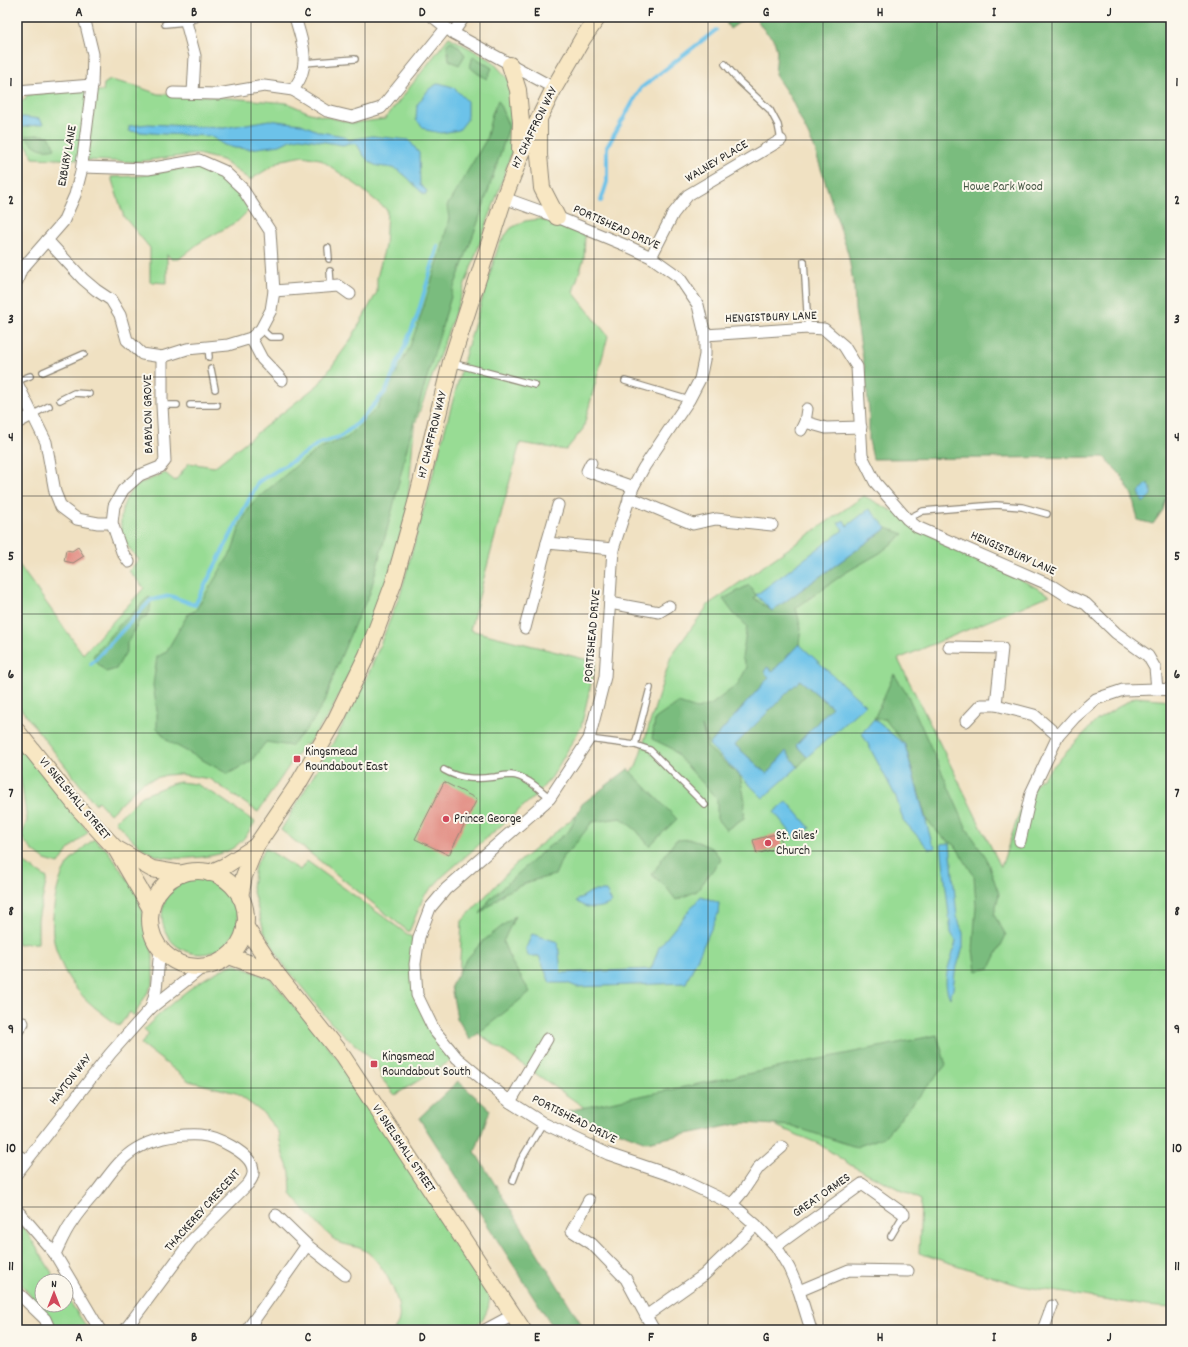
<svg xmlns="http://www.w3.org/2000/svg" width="1188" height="1347" font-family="Dekko,sans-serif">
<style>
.green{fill:#98dc94;stroke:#628460}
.forest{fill:#7abc7e;stroke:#527454}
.water{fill:#6cc2e9;stroke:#4c768a}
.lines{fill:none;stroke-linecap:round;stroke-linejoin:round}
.stream{stroke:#6cc2e9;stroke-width:4}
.building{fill:#e28e84}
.lane-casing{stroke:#8e8676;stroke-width:8}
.street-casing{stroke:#8e8676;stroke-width:13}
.secondary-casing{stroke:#8e8676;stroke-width:18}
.lane{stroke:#fff;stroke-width:5.5}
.street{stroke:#fff;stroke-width:11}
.secondary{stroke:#f8e7c3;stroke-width:16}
.grid{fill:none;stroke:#2b2b2b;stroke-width:1;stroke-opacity:0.55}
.poi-dot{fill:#d1495b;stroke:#fbf7ec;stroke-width:1.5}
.labels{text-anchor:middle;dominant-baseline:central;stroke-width:4;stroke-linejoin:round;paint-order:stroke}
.street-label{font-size:13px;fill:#2b2b2b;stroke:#fbf7ec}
.park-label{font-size:13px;fill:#465745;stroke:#fbf7ec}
.poi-label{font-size:13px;fill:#2b2b2b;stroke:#fbf7ec;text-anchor:start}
.neatline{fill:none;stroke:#2b2b2b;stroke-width:1.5}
.grid-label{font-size:13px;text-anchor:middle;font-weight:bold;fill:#2b2b2b}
</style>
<rect width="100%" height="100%" fill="#fbf7ec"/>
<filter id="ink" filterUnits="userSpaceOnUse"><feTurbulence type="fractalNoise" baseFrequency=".025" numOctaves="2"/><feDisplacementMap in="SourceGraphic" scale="8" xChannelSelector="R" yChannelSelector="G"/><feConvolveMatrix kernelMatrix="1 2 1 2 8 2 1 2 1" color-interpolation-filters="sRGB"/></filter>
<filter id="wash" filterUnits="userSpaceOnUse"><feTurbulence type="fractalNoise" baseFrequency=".012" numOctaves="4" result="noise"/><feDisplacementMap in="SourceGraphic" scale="16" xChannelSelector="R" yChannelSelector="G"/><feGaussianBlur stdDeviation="0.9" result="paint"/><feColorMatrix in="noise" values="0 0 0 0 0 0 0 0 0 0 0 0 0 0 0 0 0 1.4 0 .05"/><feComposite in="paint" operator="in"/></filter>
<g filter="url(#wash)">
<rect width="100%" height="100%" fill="#f0e1c2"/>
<g class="green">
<path d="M449 37 491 60 511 82 517 104 514 144 506 170 414 427 407 512 379 608 331 712 307 745 304 744 258 812 210 779 179 774 166 775 143 782 110 814 98 801 95 804 17 704V562L83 654 144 588 129 571 139 559C135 555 130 550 127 545 115 527 121 495 139 484 147 480 157 477 165 473L175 481 189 463 214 467 319 384 350 341 377 292V278L385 246 387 210 358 186 320 159 303 156 282 160 250 180 222 160 197 154 135 162 33 158 28 147 17 143V100H25L27 95 70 90 103 91 104 84 110 80 136 86 158 94 196 95 287 103 310 113 353 123 385 119Z"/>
<path d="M197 166C225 175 234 185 249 210L238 221 199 243 179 259H171L167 254V283L150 282V248L124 217 111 177 138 176Z"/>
<polygon points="540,219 585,235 584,258 573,292 608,336 583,429 566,450 520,443 470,630 596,662 581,727 552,777 534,797 443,876 424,896 409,932 281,830 337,736 368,675 401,592 466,352 499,244 511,228 525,221"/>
<polygon points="864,496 1050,595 898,659 1001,867 1025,796 1097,720 1135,697 1171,700 1171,1308 1147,1306 1021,1286 919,1253 921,1200 852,1166 819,1144 738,1110 605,1122 479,1034 459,979 462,921 514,866 636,767 671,656 709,604"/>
<polygon points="17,733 88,832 68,850 59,864 45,860 33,851 24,841 22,835 27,820 17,755"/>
<path d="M180 782 196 784 216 795 255 822C248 834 239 847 225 852 210 858 170 861 155 855 138 848 127 834 115 821L142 796 171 784Z"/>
<path d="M94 839 107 850 136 891 146 922 153 955V983L134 1016 130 1012 119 1026C102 1013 84 1001 72 983 63 971 55 950 53 935 51 917 56 882 66 867 73 856 84 847 94 839Z"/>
<polygon points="265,848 300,870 307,861 414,939 426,1025 435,1040 452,1060 395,1095 382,1079 378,1065 331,1023 283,964 264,931 252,888 255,866"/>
<polygon points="17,858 47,878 38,919 38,943 17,944"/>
<circle cx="200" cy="916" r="38"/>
<path d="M234 964 271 979 345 1067 489 1285C491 1306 488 1319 469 1330H394C396 1327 399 1323 399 1319 402 1299 382 1260 364 1250 355 1245 343 1246 335 1240 319 1227 304 1209 291 1194L290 1172 283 1155 278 1132 263 1113 236 1093 189 1081 141 1044 149 1034 144 1029C171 1003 198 978 234 964Z"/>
<polygon points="17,1224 25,1229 57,1281 42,1281 42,1305 66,1305 66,1296 80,1317 89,1330 55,1330 49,1319 17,1279"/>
</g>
<g class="forest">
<polygon points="723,17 747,17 730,29"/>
<polygon points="755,17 1171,17 1171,484 1163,510 1153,524 1138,520 1132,495 1120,474 1104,457 873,459 869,440 869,410 864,365 855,310 854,287 848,253 814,147 790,97 775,75 777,51 774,40 764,30"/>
<polygon points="450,41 458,46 465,55 459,65 449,60 447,44"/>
<polygon points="473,56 492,68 487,79 477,73 470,67"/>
<polygon points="498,100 509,127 478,222 453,290 411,431 393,507 370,593 355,623 335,671 326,699 311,724 291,746 266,742 251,761 228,774 168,741 157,728 157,711 153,685 157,657 166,652 188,614 195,611 232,551 241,523 252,503 297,465 322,447 347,438 377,408 409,349 418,324 442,248 449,218 447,206 486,140 492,114"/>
<path d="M39 135 49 136 55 148C40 152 34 146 25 136Z"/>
<polygon points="887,528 904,534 880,553 845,573 796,608 801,628 799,644 773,671 767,667 769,677 709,745 702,726 707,747 740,776 745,801 744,818 726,830 717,819 717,799 671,748 652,739 655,719 678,703 697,709 712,704 738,684 747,667 742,658 747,626 734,614 723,599 749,585 756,595 754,598 772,611"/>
<path d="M150 597C152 607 150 617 139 621L135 630 127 643V650L116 669 106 672 99 665 93 656 119 625 136 610 146 599Z"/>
<polygon points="894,674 908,696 967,829 986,857 999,894 994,915 1006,935 990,968 976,971 973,950 976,905 974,876 955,845 942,837 926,819 905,745 885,719 874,719"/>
<polygon points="800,680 832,707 796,745 807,757 798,767 786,752 767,774 735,745"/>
<polygon points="628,769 677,819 649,846 637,831 621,818 592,822 573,847 563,856 555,875 531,881 504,893 480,914 490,899 542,852 569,831 582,804"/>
<polygon points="692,839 713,849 721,859 697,891 676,900 666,887 652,875 662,859 676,840"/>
<polygon points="515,916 503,942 511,961 530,992 470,1040 457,1018 451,986 466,960 482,942"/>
<polygon points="937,1035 946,1065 884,1137 856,1147 792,1126 743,1123 646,1142 567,1111"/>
<polygon points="458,1081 490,1110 475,1152 585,1330 555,1330 419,1118"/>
</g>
<g class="water">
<polygon points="439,83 453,87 467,101 467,120 459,130 441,133 426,130 416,120 417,105 429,89"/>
<polygon points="23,117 40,119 43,124 17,128 17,118"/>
<path d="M269 120 301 124 320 132 344 136 349 140 372 136 409 140 419 153 420 185 427 191 425 195C416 189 411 179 402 173 393 166 388 168 378 166 368 164 361 152 357 144L349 143 343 145 300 138 290 140 280 145 250 149 235 148 224 145 210 136 162 134 129 131V126L149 124 224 128Z"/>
<polygon points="1148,483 1151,488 1151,495 1143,503 1139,492"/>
<polygon points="869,509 887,528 772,611 756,595 843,530 838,523 844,520 847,526"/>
<polygon points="799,644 865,705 807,757 796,745 832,707 800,680 735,745 767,774 786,751 798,767 763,798 709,745 769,677 764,672 767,667 773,671"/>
<polygon points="874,719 905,745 932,843 936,848 929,849 903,820 896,797 862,733"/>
<polygon points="787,801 810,828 796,839 774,812"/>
<path d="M950 843 957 917 963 933V947L955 973 953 989 950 998C940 979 952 960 956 941L951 933 941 844Z"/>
<path d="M592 891H606L612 902C601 910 586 910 576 901Z"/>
<polygon points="701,896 719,903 718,914 686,983 577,987 567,983 550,983 539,956 528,956 526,948 532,934 558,942 561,973 651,969 659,947"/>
</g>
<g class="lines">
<g class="stream">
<polyline points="731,19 731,17"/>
<polyline points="601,201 607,182 607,147 641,88 716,30"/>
<polyline points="91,664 151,600 170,596 195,605 258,482 304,454 319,443 340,437 359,422 386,391 417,317 438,246"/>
</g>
</g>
<g id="blocks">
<g class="building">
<polygon points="78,547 84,556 73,563 64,561 66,550 72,551"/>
<polygon points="444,782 477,799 449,855 415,839"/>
<polygon points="779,833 783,846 757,854 753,840"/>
</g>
</g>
</g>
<g filter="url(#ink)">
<use href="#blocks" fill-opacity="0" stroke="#8e8676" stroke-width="1"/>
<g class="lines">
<g class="lane-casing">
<g id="lane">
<polyline points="165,24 186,22 199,17"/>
<polyline points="304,63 355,59"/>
<polyline points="725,64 739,81 770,110 778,125 781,140"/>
<polyline points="328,248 329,259"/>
<polyline points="804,261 808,328"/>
<polyline points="330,271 331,287"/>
<polyline points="261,329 270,337 280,337"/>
<polyline points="208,347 209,357"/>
<polyline points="452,363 535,385"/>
<polyline points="211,369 215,389"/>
<polyline points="43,372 84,354"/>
<polyline points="17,381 30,376"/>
<polyline points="625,381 689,400"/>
<polyline points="60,400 74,393 89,394"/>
<polyline points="162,405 177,405"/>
<polyline points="190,405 217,405"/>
<polyline points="32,415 49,406"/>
<polyline points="907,519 923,511 996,505 1022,507 1047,514"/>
<polyline points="589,739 635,745 650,750 705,805"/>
<polyline points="635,745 650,688"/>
<path d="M444 770C461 780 477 779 495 777 500 776 506 775 511 775 526 776 539 789 550 798"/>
<polyline points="513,1181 521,1160 543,1123"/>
<polyline points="891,1236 904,1214"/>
</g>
</g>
<g class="street-casing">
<g id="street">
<path d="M295 17C300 35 308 54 302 73 301 79 296 85 293 90L327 111 352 117 381 108 446 28"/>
<polyline points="433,17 453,33 554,88"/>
<polyline points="186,22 195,56 193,93"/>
<polyline points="453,33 464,17"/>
<polyline points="17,91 92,85"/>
<polyline points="173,93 218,94 264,86 293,90"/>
<polyline points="504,198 557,217 627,246 651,257 679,277 698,305 705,335 705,355 700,379 689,400 644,467 633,487 613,549 605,677 589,739 550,798 446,889 430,908 419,937 415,964 417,995 434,1030 457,1058 510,1102 543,1123 608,1154 673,1176 732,1204 756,1225 776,1246 789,1268 799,1291 811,1330"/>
<polyline points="47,240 83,279 96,290 111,300 120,315 127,340 142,354 162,357 187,349 228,345 251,338 261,329 271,310 274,291 270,231 242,188 224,171 199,160 148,169 82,167"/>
<polyline points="651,257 673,214 688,195 781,140"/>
<polyline points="17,281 21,270 63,222 75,195 81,172 84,149 92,85 93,54 84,17"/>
<polyline points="274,291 339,286 350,294"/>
<polyline points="705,335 808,328 824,329 844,346 857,367 862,456 875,482 907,519 917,527 1052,586 1066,595 1086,604 1116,633 1148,656 1155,668 1157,689 1171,690"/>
<polyline points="251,338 262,359 282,380"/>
<polyline points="17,383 46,442 55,492 61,507 77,519 98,523 112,523"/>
<polyline points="805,422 826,428 861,427"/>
<polyline points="17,423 32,415"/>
<polyline points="801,430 805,422 807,409"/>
<polyline points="591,463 587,471 633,487"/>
<polyline points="629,497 693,524 716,519 772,525"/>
<polyline points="547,543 558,505"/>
<polyline points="129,562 122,552 112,523 114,506 123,490 140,475 160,467 165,461 162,405 162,357"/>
<polyline points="610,603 659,612 669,606"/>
<polyline points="525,628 547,543 613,549"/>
<polyline points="949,647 1002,648 996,705 1034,715 1058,736"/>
<polyline points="966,721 981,705 996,705"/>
<polyline points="1020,841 1031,793 1058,736 1075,717 1096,699 1123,690 1157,689"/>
<polyline points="151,1008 156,990 160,949"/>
<polyline points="17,1031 23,1023"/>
<polyline points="510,1102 547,1039"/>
<polyline points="17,1155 26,1160"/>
<polyline points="17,1173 110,1054 132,1029 151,1008 203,967"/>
<polyline points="589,1200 572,1231 592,1244 626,1279 646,1316 704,1275 756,1225"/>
<polyline points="732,1204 743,1191 759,1167 782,1147"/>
<polyline points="17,1210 55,1254 100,1330"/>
<polyline points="276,1215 307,1245"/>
<polyline points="776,1246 862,1184 904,1214"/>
<path d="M55 1254C60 1244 65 1231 72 1222 79 1211 88 1201 97 1191 108 1177 119 1159 136 1149 155 1138 178 1134 200 1135 215 1136 252 1153 253 1170 254 1176 251 1180 248 1184L191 1241 125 1330"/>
<polyline points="799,1291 849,1270 908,1271"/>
<polyline points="17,1292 45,1319 50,1330"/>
<polyline points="646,1316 654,1330"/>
<polyline points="247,1330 307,1245 345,1275"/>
<polyline points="485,1330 513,1315"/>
<polyline points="1043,1330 1052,1306"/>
</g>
</g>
<g class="secondary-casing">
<g id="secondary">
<polyline points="510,65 518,90 521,122 520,150"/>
<polyline points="539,121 539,155 542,188 557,217"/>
<polyline points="17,731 79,809 116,849 151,909"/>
<polyline points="117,849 152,869 182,874"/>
<circle cx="198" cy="919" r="48"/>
<polyline points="209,873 225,866 256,846"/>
<polyline points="240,897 244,876 256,846 298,784 336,719 367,655 394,582 416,503 451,362 504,198 520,157 554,88 583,38 598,17"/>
<polyline points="245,926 276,973 343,1057 523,1330"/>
<polyline points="229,956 276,973"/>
</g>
</g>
<use href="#lane" class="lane"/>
<use href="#street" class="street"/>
<use href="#secondary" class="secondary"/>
</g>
</g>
<path class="grid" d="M136 17V1330M251 17V1330M365 17V1330M480 17V1330M594 17V1330M708 17V1330M823 17V1330M937 17V1330M1052 17V1330M17 140H1171M17 259H1171M17 377H1171M17 496H1171M17 614H1171M17 733H1171M17 851H1171M17 970H1171M17 1088H1171M17 1207H1171"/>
<g class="poi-dot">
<rect x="293" y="755" width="8" height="8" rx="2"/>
<circle cx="446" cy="819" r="4"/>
<circle cx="768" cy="843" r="4"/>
<rect x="370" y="1060" width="8" height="8" rx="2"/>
</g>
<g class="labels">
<g class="street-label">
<text transform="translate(535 128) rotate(-64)">H7 CHAFFRON WAY</text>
<text transform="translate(68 156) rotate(-80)">EXBURY LANE</text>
<text transform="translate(717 162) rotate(-31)">WALNEY PLACE</text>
<text transform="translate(616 228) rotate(24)">PORTISHEAD DRIVE</text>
<text transform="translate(771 318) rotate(-2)">HENGISTBURY LANE</text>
<text transform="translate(149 414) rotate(-91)">BABYLON GROVE</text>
<text transform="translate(433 435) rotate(-76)">H7 CHAFFRON WAY</text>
<text transform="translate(1013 554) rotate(24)">HENGISTBURY LANE</text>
<text transform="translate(593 636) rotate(-85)">PORTISHEAD DRIVE</text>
<text transform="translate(74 799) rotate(50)">V1 SNELSHALL STREET</text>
<text transform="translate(71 1080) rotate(-52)">HAYTON WAY</text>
<text transform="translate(574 1120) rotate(27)">PORTISHEAD DRIVE</text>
<text transform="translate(403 1149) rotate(56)">V1 SNELSHALL STREET</text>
<text transform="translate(822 1196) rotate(-35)">GREAT ORMES</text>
<text transform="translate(203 1211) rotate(-48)">THACKEREY CRESCENT</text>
</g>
<g class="park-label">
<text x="1003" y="187">Howe Park Wood</text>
</g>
<g class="poi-label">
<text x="305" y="752">Kingsmead<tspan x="305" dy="15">Roundabout East</tspan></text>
<text x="454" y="819">Prince George</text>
<text x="776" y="836">St. Giles’<tspan x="776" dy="15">Church</tspan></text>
<text x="382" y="1057">Kingsmead<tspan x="382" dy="15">Roundabout South</tspan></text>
</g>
</g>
<rect width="1188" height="1347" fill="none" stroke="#fbf7ec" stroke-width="44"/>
<g transform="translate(54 1293)"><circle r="19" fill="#fbf7ec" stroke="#a8a59f"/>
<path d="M0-3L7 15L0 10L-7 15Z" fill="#d1495b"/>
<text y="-6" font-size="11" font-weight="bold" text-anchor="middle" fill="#2b2b2b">N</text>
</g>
<rect x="22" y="22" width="1144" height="1303" class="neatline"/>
<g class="grid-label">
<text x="79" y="16">A</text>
<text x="194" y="16">B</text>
<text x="308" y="16">C</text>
<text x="422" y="16">D</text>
<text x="537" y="16">E</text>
<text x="651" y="16">F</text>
<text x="766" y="16">G</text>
<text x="880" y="16">H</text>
<text x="994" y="16">I</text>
<text x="1109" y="16">J</text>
<text x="11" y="86">1</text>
<text x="1177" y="86">1</text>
<text x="11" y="204">2</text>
<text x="1177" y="204">2</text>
<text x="11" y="323">3</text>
<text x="1177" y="323">3</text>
<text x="11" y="441">4</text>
<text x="1177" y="441">4</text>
<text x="11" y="560">5</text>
<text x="1177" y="560">5</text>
<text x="11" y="678">6</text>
<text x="1177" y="678">6</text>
<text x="11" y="797">7</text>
<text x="1177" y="797">7</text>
<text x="11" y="915">8</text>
<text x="1177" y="915">8</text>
<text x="11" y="1033">9</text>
<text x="1177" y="1033">9</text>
<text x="11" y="1152">10</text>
<text x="1177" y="1152">10</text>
<text x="11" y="1270">11</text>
<text x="1177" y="1270">11</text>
<text x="79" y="1341">A</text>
<text x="194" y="1341">B</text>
<text x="308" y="1341">C</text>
<text x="422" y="1341">D</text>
<text x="537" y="1341">E</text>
<text x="651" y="1341">F</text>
<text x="766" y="1341">G</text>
<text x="880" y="1341">H</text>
<text x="994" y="1341">I</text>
<text x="1109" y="1341">J</text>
</g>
</svg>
